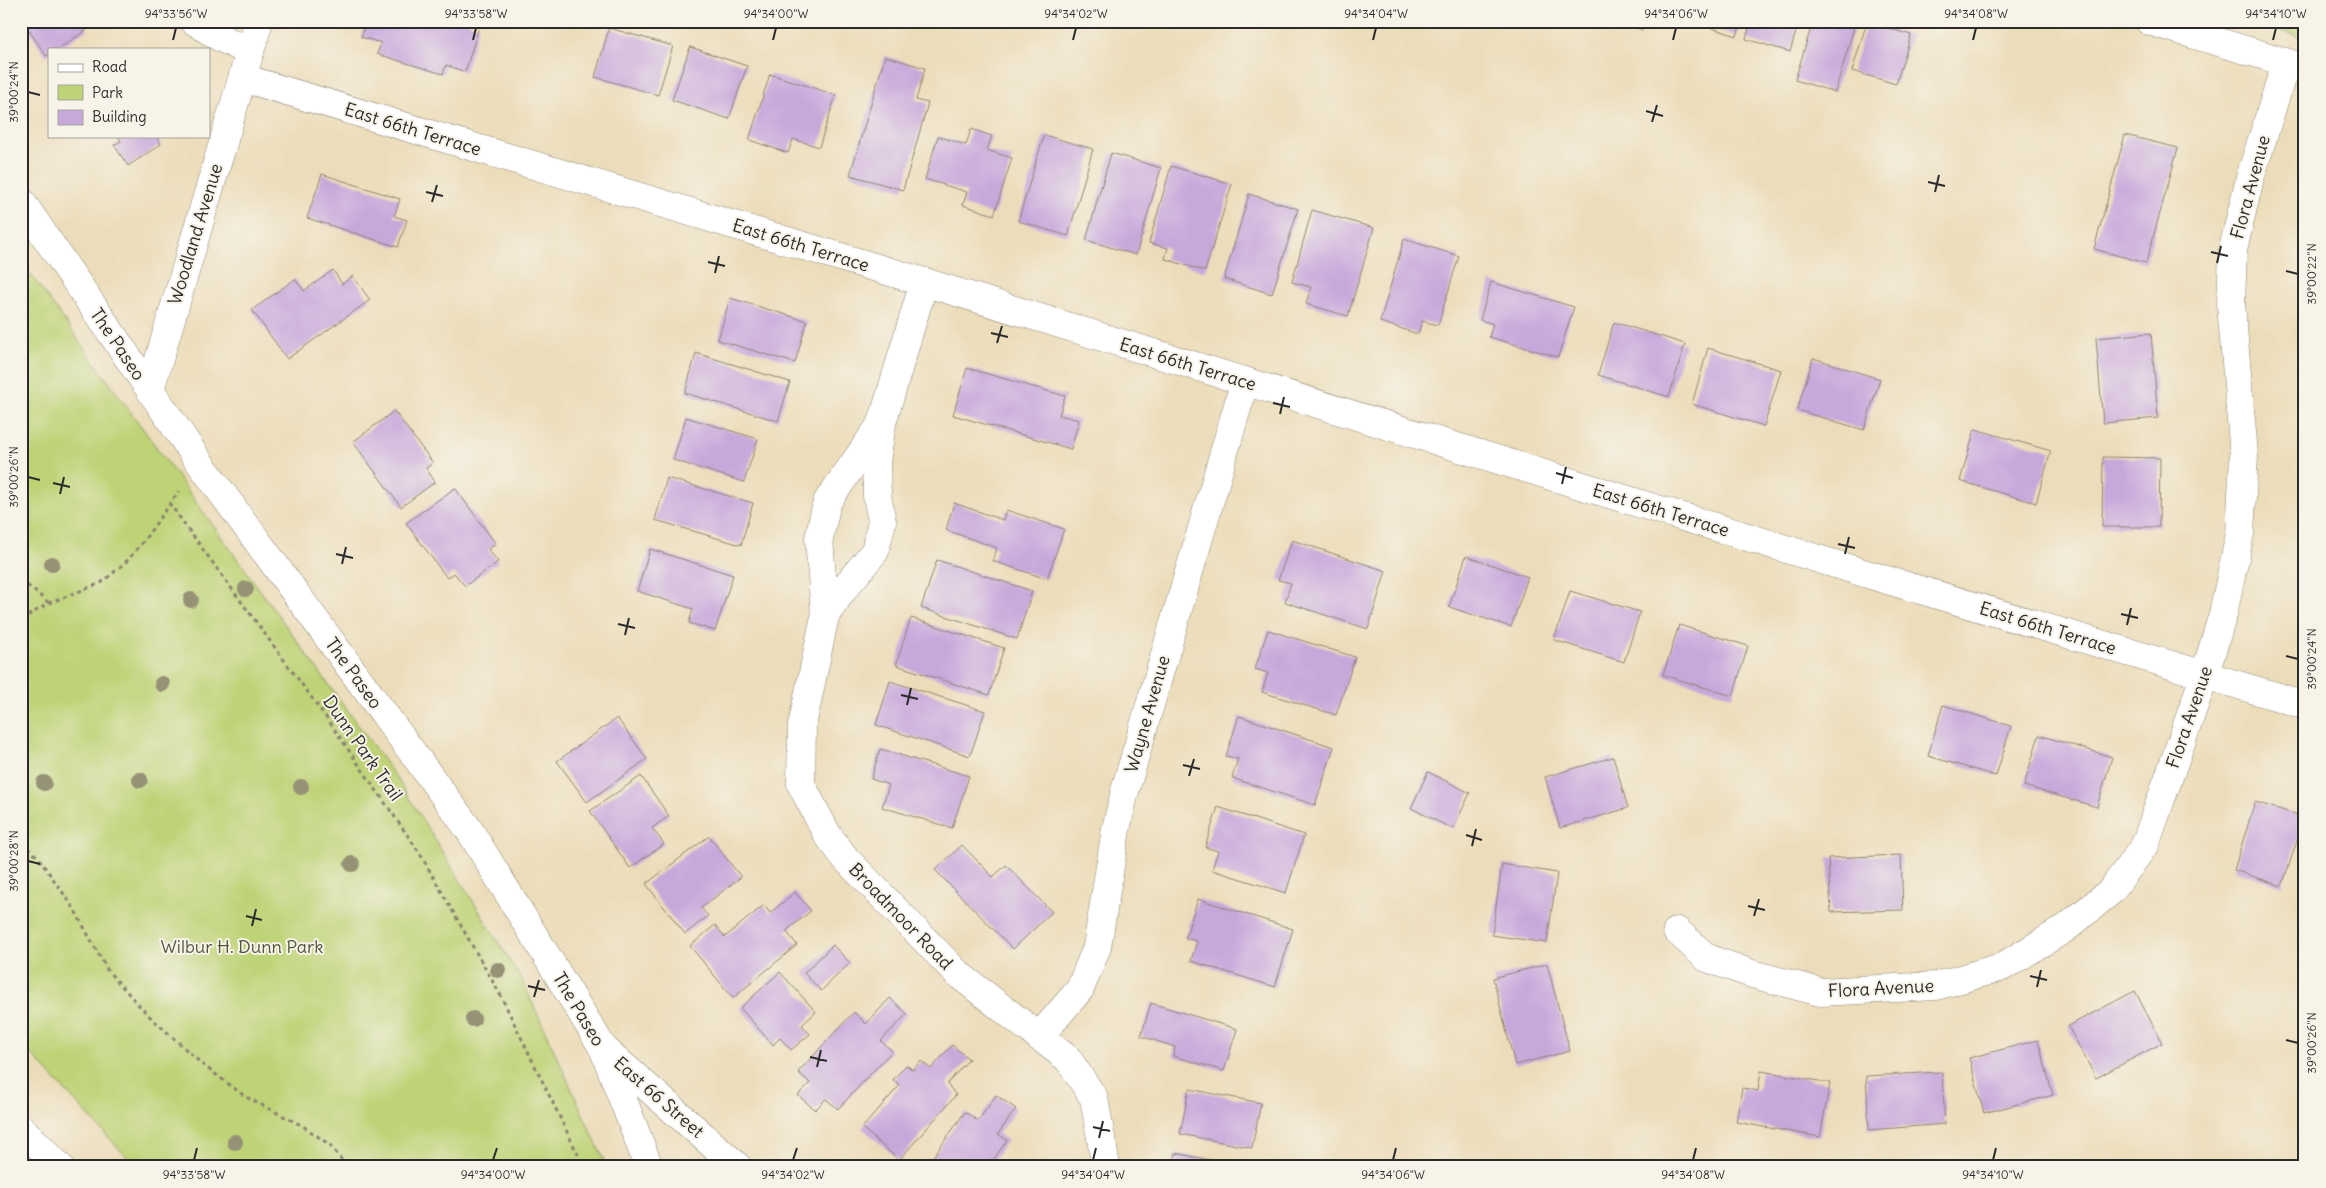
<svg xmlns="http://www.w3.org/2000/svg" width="2326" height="1188" font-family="Delius,sans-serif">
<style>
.green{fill:#bed376;stroke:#747f50}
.building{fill:#c7a8db}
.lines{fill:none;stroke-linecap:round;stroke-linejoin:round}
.minor-casing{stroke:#8c8472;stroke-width:29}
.major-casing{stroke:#8c8472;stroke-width:29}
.path{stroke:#8c8472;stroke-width:3;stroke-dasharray:4 4;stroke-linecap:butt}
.minor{stroke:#fff;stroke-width:28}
.major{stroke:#fff;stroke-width:28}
.tree{fill:#969276}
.ticks{fill:none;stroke:#2b2b2b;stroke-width:2}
.labels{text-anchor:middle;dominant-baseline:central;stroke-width:4;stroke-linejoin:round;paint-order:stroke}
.street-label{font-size:18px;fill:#2b2b2b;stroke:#f7f3e8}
.park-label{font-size:18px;fill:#50553e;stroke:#f7f3e8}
.neatline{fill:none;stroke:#2b2b2b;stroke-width:2}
.ticks-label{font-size:12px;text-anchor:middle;fill:#2b2b2b}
</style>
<rect width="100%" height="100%" fill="#f7f3e8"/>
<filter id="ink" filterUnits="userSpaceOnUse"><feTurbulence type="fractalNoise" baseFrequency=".02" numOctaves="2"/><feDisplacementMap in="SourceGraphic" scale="10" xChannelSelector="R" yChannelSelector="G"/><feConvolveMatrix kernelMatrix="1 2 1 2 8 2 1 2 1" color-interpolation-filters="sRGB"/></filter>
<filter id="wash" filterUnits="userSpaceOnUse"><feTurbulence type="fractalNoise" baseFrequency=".0096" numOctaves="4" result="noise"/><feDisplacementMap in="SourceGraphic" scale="20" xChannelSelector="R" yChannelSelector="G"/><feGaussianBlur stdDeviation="1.12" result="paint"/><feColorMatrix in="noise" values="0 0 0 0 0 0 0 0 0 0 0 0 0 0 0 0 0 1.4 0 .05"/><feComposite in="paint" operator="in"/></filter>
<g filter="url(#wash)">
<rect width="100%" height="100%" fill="#ecddba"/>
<g class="green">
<polygon points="2249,21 2305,21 2305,38"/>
<polygon points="21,261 398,780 523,982 607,1167 136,1167 21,1043"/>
</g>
<g id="blocks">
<g class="building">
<polygon points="23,21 82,21 88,29 58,49 49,49 49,55 46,56"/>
<polygon points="366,21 463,21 479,27 465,72 446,65 443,74 377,54 381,43 361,37"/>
<polygon points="1614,21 1645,21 1643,30"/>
<polygon points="1690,21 1742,21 1737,36"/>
<polygon points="1751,21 1799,21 1790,52 1746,39"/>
<polygon points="1813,21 1856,21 1835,92 1795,80"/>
<polygon points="1867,22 1911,35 1896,84 1852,71"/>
<polygon points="609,28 673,46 658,95 595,77"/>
<polygon points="690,47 747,66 729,119 672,100"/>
<polygon points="885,56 925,68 916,100 928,103 903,190 850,175"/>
<polygon points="770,74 836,95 819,147 793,139 788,153 749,140"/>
<polygon points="971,129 992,136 987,150 1012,158 994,215 963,205 967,192 925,179 938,136 966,145"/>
<polygon points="1044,135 1093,149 1068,236 1018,221"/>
<polygon points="2125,135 2178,148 2146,263 2094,249"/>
<polygon points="118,136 156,136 161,144 128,166 114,145 121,141"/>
<polygon points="1111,153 1161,168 1136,255 1086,240"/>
<polygon points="1171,166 1232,184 1205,271 1165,259 1168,248 1149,243"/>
<polygon points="322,174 400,199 394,216 407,220 398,247 307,218"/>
<polygon points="1249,194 1298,209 1272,294 1224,279"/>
<polygon points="1312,210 1374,228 1348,316 1306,304 1311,287 1292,282"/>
<polygon points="1404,239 1459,256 1438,325 1422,321 1418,334 1380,322"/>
<polygon points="333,270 342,284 353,276 370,300 287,359 252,310 295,279 304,291"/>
<polygon points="1491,282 1574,307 1558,357 1489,337 1493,324 1480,320"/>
<polygon points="730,298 807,321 795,363 718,340"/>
<polygon points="1614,322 1685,344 1669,397 1598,375"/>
<polygon points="2151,333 2158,418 2103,423 2096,338"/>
<polygon points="1708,348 1781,370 1764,426 1692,404"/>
<polygon points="696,353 790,382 778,421 685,393"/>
<polygon points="1813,358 1880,379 1864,430 1797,410"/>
<polygon points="967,368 1065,396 1059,415 1079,420 1071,449 953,415"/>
<polygon points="394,411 433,463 426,468 435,482 401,507 353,442"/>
<polygon points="686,417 758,439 744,482 673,460"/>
<polygon points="1975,429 2051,451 2036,503 1960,481"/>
<polygon points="2103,457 2160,458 2159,527 2102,527"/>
<polygon points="667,478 753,503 741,545 655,520"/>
<polygon points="455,488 496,544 488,549 498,562 465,586 454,573 447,578 406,523"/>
<polygon points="954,503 1003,520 1006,510 1064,529 1047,579 993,561 997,548 946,530"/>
<polygon points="1292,540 1386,571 1368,629 1285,602 1291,583 1278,580"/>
<polygon points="650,549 733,575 715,631 689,623 693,609 637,591"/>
<polygon points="1466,556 1528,577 1511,627 1449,607"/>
<polygon points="937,560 1032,591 1017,639 921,608"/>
<polygon points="1570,591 1640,612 1624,662 1554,640"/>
<polygon points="911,618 1004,648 989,695 896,665"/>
<polygon points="1679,625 1748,646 1733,696 1663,675"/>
<polygon points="1268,630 1355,657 1336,715 1262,692 1268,673 1255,669"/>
<polygon points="890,681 985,711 970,756 876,725"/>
<polygon points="1943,705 2011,726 1996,776 1928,756"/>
<polygon points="1239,716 1334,747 1315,805 1232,778 1238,759 1226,756"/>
<polygon points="617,718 647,759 587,802 557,761"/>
<polygon points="2039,735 2112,757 2097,807 2024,786"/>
<polygon points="880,749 969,776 952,828 882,807 889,785 871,779"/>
<polygon points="1613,757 1628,808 1560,828 1545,777"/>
<polygon points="1428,772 1470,793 1453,829 1411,808"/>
<polygon points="641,776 669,816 652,828 664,844 630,868 590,811"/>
<polygon points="2255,802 2305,817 2282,886 2234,870"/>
<polygon points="1218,807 1304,835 1286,893 1212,870 1218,851 1205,847"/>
<polygon points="709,836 741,877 701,908 708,916 685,934 646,884"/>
<polygon points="962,845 993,877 1006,865 1052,912 1013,949 935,870"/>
<polygon points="1901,855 1903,910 1831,912 1828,858"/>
<polygon points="1502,864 1557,873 1547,943 1492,935"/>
<polygon points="795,892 811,911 786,931 797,945 733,998 690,946 715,925 725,937 764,905 770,913"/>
<polygon points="1198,899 1293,929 1275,987 1191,961 1197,941 1185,938"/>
<polygon points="833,945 850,963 821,991 804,973"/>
<polygon points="1547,964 1570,1051 1515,1065 1493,978"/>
<polygon points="780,972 816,1012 802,1025 810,1034 791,1050 780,1038 773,1045 740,1008"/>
<polygon points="2135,991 2162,1043 2096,1078 2068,1026"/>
<polygon points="890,998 907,1014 881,1041 892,1051 838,1109 826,1099 815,1110 798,1095 810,1083 798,1072 854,1012 866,1024"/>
<polygon points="1151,1003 1237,1029 1224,1071 1173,1056 1175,1047 1141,1036"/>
<polygon points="2038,1040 2053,1095 1984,1113 1969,1058"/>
<polygon points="952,1045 969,1059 947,1084 956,1095 899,1160 862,1128 900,1085 893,1080 906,1065 913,1070 921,1061 931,1069"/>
<polygon points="1761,1071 1830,1083 1820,1137 1736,1122 1742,1088 1758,1091"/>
<polygon points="1942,1072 1945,1124 1869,1130 1866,1076"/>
<polygon points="1189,1089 1261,1103 1252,1148 1180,1134"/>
<polygon points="996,1095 1016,1109 998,1134 1007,1140 989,1167 926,1167 965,1112 978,1121"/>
<polygon points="1175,1153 1242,1166 1242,1167 1172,1167"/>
</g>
</g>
</g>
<g filter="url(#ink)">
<use href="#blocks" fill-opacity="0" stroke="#8c8472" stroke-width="1"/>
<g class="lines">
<g class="minor-casing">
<g id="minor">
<polyline points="194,21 219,37 250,52"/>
<polyline points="2149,21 2305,68"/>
<polyline points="243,78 924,282 1867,574 2305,705"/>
<polyline points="150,390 259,21"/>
<polyline points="882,423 827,502 819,538 825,616 802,726 801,784 827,834 846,859 958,974 1068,1059 1094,1098 1106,1167"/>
<polyline points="825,616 842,591 875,551 882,521 877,496 876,461 882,423 924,282"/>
<polyline points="1677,931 1707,958 1752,974 1820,992 1936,986 2002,967 2066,928 2111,891 2145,845 2205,674 2223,614 2240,534 2244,455 2231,305 2233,249 2250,178 2286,63"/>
<polyline points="1039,1037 1080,989 1097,947 1116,829 1126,787 1245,381"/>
<polyline points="603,1048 738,1167"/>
</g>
</g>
<g class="major-casing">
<g id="major">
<polyline points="21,201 200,463 470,831 603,1048 649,1167"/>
<polyline points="21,1128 60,1167"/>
</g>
</g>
<g class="path">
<polyline points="169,503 328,720 419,852 501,996 584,1167"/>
<polyline points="21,580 49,603"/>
<polyline points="21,620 49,603 101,583 125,563 142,543 179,491"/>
<polyline points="21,843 37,856 73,907 108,971 146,1013 203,1065 246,1097 303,1126 330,1145 347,1167"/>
</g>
<use href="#minor" class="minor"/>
<use href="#major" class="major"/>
</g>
<g class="tree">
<circle cx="52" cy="564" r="8"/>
<circle cx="246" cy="589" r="8"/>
<circle cx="191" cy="600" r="8"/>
<circle cx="162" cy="684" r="8"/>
<circle cx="140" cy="780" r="8"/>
<circle cx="44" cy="783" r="8"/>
<circle cx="301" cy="787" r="8"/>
<circle cx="352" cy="864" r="8"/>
<circle cx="498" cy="970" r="8"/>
<circle cx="473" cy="1019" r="8"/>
<circle cx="235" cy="1142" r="8"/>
</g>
</g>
<path class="ticks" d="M173 40 176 28M473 40 476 28M773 40 776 28M1073 40 1076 28M1373 40 1376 28M1673 40 1676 28M1973 40 1976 28M2273 40 2276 28M28 92 40 95M1646 111 1663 116M1652 122 1657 105M1928 182 1945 186M426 192 443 196M1935 192 1939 175M432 202 437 185M2211 252 2228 256M708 262 725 266M2217 263 2221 246M2286 271 2298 274M715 273 719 256M991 333 1008 337M997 343 1002 326M1273 403 1290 407M1280 414 1284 397M1556 473 1573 478M28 477 40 480M53 483 70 487M1562 484 1566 467M60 494 64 477M1838 544 1855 548M336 554 353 558M1845 554 1849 537M342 564 346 547M2121 614 2138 618M618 624 635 628M2127 625 2131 608M625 635 629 618M2286 656 2298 659M901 695 918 699M907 705 911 688M1183 765 1200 769M1189 776 1194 759M1466 835 1482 840M1472 846 1476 829M28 861 40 864M1748 906 1765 910M246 916 262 920M1754 916 1759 899M252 926 256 909M2030 976 2047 980M528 986 545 990M2037 987 2041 970M534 997 539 980M2286 1040 2298 1043M810 1057 827 1061M817 1067 821 1050M1093 1127 1110 1131M1099 1138 1103 1121M194 1160 197 1148M493 1160 497 1148M793 1160 797 1148M1093 1160 1096 1148M1393 1160 1396 1148M1693 1160 1696 1148M1993 1160 1996 1148"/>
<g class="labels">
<g class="street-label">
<text transform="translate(413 129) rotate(17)">East 66th Terrace</text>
<text transform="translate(2250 187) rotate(-75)">Flora Avenue</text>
<text transform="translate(195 234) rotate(-73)">Woodland Avenue</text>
<text transform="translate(801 245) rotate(17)">East 66th Terrace</text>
<text transform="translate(118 344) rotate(56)">The Paseo</text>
<text transform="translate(1188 364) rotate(17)">East 66th Terrace</text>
<text transform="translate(1661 510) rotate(17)">East 66th Terrace</text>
<text transform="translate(2048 628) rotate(17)">East 66th Terrace</text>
<text transform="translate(354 673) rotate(54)">The Paseo</text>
<text transform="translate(1147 714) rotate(-74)">Wayne Avenue</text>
<text transform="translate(2189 717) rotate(-71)">Flora Avenue</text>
<text transform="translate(363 748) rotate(55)">Dunn Park Trail</text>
<text transform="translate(901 916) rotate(46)">Broadmoor Road</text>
<text transform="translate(1881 988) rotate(-3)">Flora Avenue</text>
<text transform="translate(579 1009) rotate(59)">The Paseo</text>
<text transform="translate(659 1097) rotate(41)">East 66 Street</text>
</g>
<g class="park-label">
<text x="242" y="946">Wilbur H. Dunn Park</text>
</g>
</g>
<rect width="2326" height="1188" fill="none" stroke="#f7f3e8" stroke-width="55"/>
<rect x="48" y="48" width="162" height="90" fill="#f7f3e8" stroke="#a5a39c"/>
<rect x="58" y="64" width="25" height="8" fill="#ffffff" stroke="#a5a39c"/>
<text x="92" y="72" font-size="15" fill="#2b2b2b">Road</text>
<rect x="58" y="85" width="25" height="15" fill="#bed376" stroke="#a5a39c"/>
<text x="92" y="98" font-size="15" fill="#2b2b2b">Park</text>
<rect x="58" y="110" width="25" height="15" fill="#c7a8db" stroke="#a5a39c"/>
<text x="92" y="122" font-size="15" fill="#2b2b2b">Building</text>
<rect x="28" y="28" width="2270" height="1132" class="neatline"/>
<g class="ticks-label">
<text x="176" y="18">94°33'56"W</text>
<text x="476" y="18">94°33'58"W</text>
<text x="776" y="18">94°34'00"W</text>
<text x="1076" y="18">94°34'02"W</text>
<text x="1376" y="18">94°34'04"W</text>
<text x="1676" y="18">94°34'06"W</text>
<text x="1976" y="18">94°34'08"W</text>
<text x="2276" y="18">94°34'10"W</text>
<text transform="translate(14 92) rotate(-90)" y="4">39°00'24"N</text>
<text transform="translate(2312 274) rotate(-90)" y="4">39°00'22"N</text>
<text transform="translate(14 477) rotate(-90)" y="4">39°00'26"N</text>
<text transform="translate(2312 659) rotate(-90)" y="4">39°00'24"N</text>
<text transform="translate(14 861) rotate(-90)" y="4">39°00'28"N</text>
<text transform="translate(2312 1043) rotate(-90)" y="4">39°00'26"N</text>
<text x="194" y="1179">94°33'58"W</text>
<text x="493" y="1179">94°34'00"W</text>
<text x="793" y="1179">94°34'02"W</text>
<text x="1093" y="1179">94°34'04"W</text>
<text x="1393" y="1179">94°34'06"W</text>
<text x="1693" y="1179">94°34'08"W</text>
<text x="1993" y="1179">94°34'10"W</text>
</g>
</svg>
